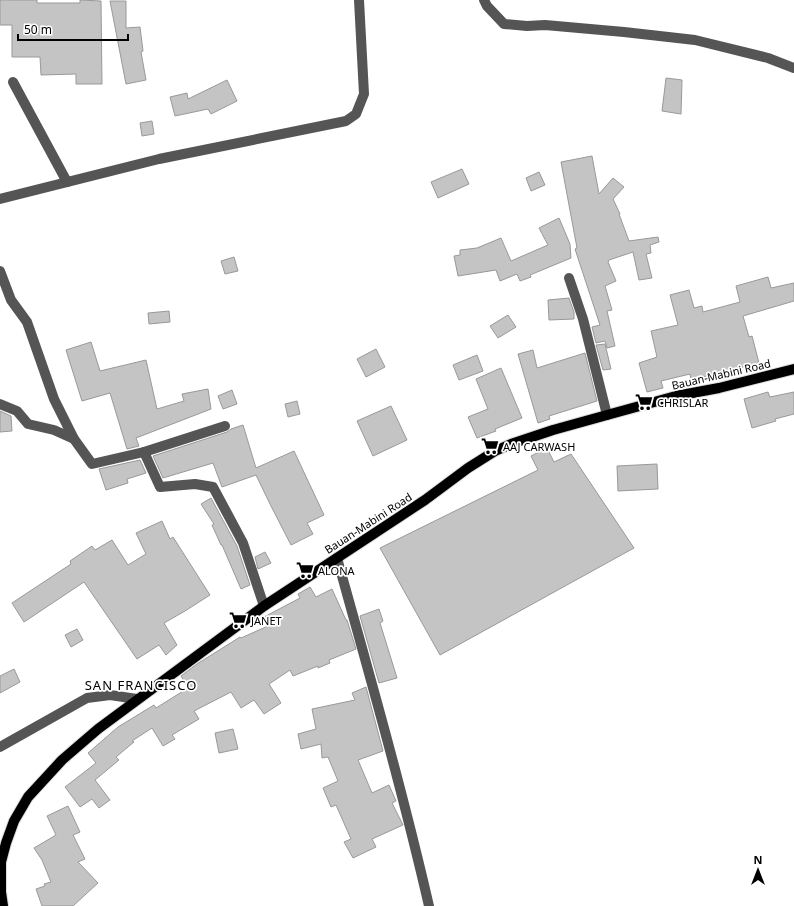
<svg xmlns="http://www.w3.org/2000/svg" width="794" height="906" font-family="'Noto Sans',sans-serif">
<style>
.building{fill:#c4c4c4;stroke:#999}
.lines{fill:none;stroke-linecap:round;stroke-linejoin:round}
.major-casing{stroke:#dbdbdb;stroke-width:12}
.minor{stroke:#555;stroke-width:10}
.major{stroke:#000;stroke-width:10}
.labels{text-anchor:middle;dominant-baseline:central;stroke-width:3.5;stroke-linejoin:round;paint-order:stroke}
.street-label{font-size:11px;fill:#000;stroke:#fff}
.poi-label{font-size:11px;fill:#000;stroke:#fff;text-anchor:start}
.quarter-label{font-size:13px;letter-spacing:1px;fill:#000;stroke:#fff}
</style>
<rect width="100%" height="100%" fill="#fff"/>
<g class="building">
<polygon points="0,0 37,0 37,3 80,3 80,0 101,1 102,84 76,84 76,74 41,75 40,57 12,57 12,25 0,25"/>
<polygon points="110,1 126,1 126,28 140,27 143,51 141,52 146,80 126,84"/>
<polygon points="666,78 682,80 681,114 662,111"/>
<polygon points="227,80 237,101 211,114 208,109 175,116 170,97 187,93 188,99"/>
<polygon points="152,121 154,134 142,136 140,123"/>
<polygon points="592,156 599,194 613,178 624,187 613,199 620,214 619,214 629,241 658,237 659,242 650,245 651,253 646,254 652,278 639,280 633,252 609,260 608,262 616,281 605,286 612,310 607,311 615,346 607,348 605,341 596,343 592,327 600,325 575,249 577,248 561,162"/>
<polygon points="462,169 469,184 438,198 431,182"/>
<polygon points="539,172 545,185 531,191 526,178"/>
<polygon points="559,218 570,244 571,258 530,275 531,277 520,281 517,274 500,281 496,270 458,276 454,256 460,255 460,250 477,248 501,238 511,261 548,245 539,228"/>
<polygon points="234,257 238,271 225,274 221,261"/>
<polygon points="768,277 771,288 794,283 794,301 743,316 749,337 752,336 759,363 691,380 690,374 661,381 663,388 647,392 639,363 657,357 651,331 678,325 670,295 689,290 694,308 702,306 703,312 740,302 736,286"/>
<polygon points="569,298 574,312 574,319 549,320 548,300"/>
<polygon points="169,311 170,322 149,324 148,313"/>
<polygon points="508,315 516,327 498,338 490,326"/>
<polygon points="91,342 100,371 146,360 157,409 184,401 182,394 208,389 211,409 136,438 139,446 127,449 110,393 82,401 66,350"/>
<polygon points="605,344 611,369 603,370 596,345"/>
<polygon points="376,349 385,367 366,377 357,359"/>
<polygon points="533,350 537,368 585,353 597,401 549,416 550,419 538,423 518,354"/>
<polygon points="477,355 483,371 459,380 453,365"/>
<polygon points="501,368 522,418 495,429 496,431 477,438 468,417 488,409 476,379"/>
<polygon points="232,390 237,404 223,409 218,396"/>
<polygon points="768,392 770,397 794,392 794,414 775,419 776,421 752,428 744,399"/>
<polygon points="297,401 300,414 288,417 285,404"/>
<polygon points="391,406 407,440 373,456 357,421"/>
<polygon points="0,411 11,416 12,431 0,432"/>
<polygon points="243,425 256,468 294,451 324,515 307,523 313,534 291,545 271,506 256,475 222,487 213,463 163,478 153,456 227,432 231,429"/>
<polygon points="547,448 554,462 571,454 634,548 440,655 380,548 538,470 531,456"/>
<polygon points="140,460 146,473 127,479 128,483 106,490 99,469"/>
<polygon points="657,464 658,489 618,491 617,466"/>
<polygon points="211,498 237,546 250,585 241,589 222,545 221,545 212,525 214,524 201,504"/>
<polygon points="162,521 170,539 173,537 210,595 185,611 164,623 177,645 166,655 159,645 137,659 84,582 24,622 12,603 71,564 70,561 92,546 95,550 112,540 128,565 146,554 136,533"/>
<polygon points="265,552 271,563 258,569 255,557"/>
<polygon points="310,587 316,597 332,589 346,620 347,620 356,649 329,660 330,663 318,668 318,666 293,676 290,670 269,684 281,703 264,714 254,700 241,708 231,692 194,711 199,719 172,735 175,739 163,746 152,728 132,741 134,742 116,757 119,760 95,780 110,800 99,808 92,799 80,807 65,787 96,763 88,753 118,727 154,705 156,708 188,688 181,676 197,664 240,637 241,638 268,626 264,617 300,598 298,594"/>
<polygon points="379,609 383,621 380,623 397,678 379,683 360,616"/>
<polygon points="77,629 83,640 71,647 65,635"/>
<polygon points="14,669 20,682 0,693 0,676"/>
<polygon points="366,687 383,751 358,760 372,793 389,785 396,801 392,803 403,825 372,839 376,847 353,858 344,842 351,839 336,805 331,807 323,788 338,781 328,757 322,758 321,744 301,749 298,734 316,729 312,709 355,700 352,693"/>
<polygon points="233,729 238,749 219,753 215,733"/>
<polygon points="68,806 80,832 73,835 85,859 78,862 98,883 73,906 42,906 36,889 45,886 44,884 51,882 42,860 34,848 56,835 47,816"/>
</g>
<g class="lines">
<g class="major-casing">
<polyline id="major" points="3,906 1,892 1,862 6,843 14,821 28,797 62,760 98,729 264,606 425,500 468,468 495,451 511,444 553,430 607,415 676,396 719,388 794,369"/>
</g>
<g class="minor">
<polyline points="484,0 487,6 504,24 527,26 545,25 624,32 695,40 768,58 794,68"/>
<polyline points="13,82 67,182"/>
<polyline points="0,199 159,159 346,121 356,114 364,94 359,0"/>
<polyline points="0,271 11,300 27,322 54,399 74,439 92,464 144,452 225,426"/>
<polyline points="569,278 583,319 607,415"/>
<polyline points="0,404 17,411 28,424 54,430 74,439"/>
<polyline points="144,452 160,487 195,484 213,487 243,543 264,606"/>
<path d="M337 558C369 673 402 789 429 906"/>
<polyline points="0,747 87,698 110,695 137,699"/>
</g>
<use href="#major" class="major"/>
</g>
<defs>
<g id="supermarket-bare" transform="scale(1.38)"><path d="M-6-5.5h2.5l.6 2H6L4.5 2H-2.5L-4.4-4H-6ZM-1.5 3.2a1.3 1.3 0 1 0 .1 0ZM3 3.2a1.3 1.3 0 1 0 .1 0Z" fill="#000" stroke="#fff" stroke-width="2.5" paint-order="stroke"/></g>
</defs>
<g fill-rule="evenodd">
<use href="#supermarket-bare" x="644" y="402"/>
<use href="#supermarket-bare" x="490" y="446"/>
<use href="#supermarket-bare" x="305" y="570"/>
<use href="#supermarket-bare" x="238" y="620"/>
</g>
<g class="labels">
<g class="street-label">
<text transform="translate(721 374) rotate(-13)">Bauan-Mabini Road</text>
<text transform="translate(368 523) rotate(-33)">Bauan-Mabini Road</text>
</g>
<g class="poi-label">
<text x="657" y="402">CHRISLAR</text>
<text x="503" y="446">AAJ CARWASH</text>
<text x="318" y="570">ALONA</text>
<text x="251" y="620">JANET</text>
</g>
<g class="quarter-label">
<text x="141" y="685">SAN FRANCISCO</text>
</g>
</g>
<g transform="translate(758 870)" stroke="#ffffff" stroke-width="3" paint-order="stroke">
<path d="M0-3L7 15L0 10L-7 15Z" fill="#000000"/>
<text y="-6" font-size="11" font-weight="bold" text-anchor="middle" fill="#000000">N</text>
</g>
<path d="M18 34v6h110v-6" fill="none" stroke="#000000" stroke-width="2"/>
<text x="24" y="34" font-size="12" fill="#000000" stroke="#ffffff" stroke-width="3" paint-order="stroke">50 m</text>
</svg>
